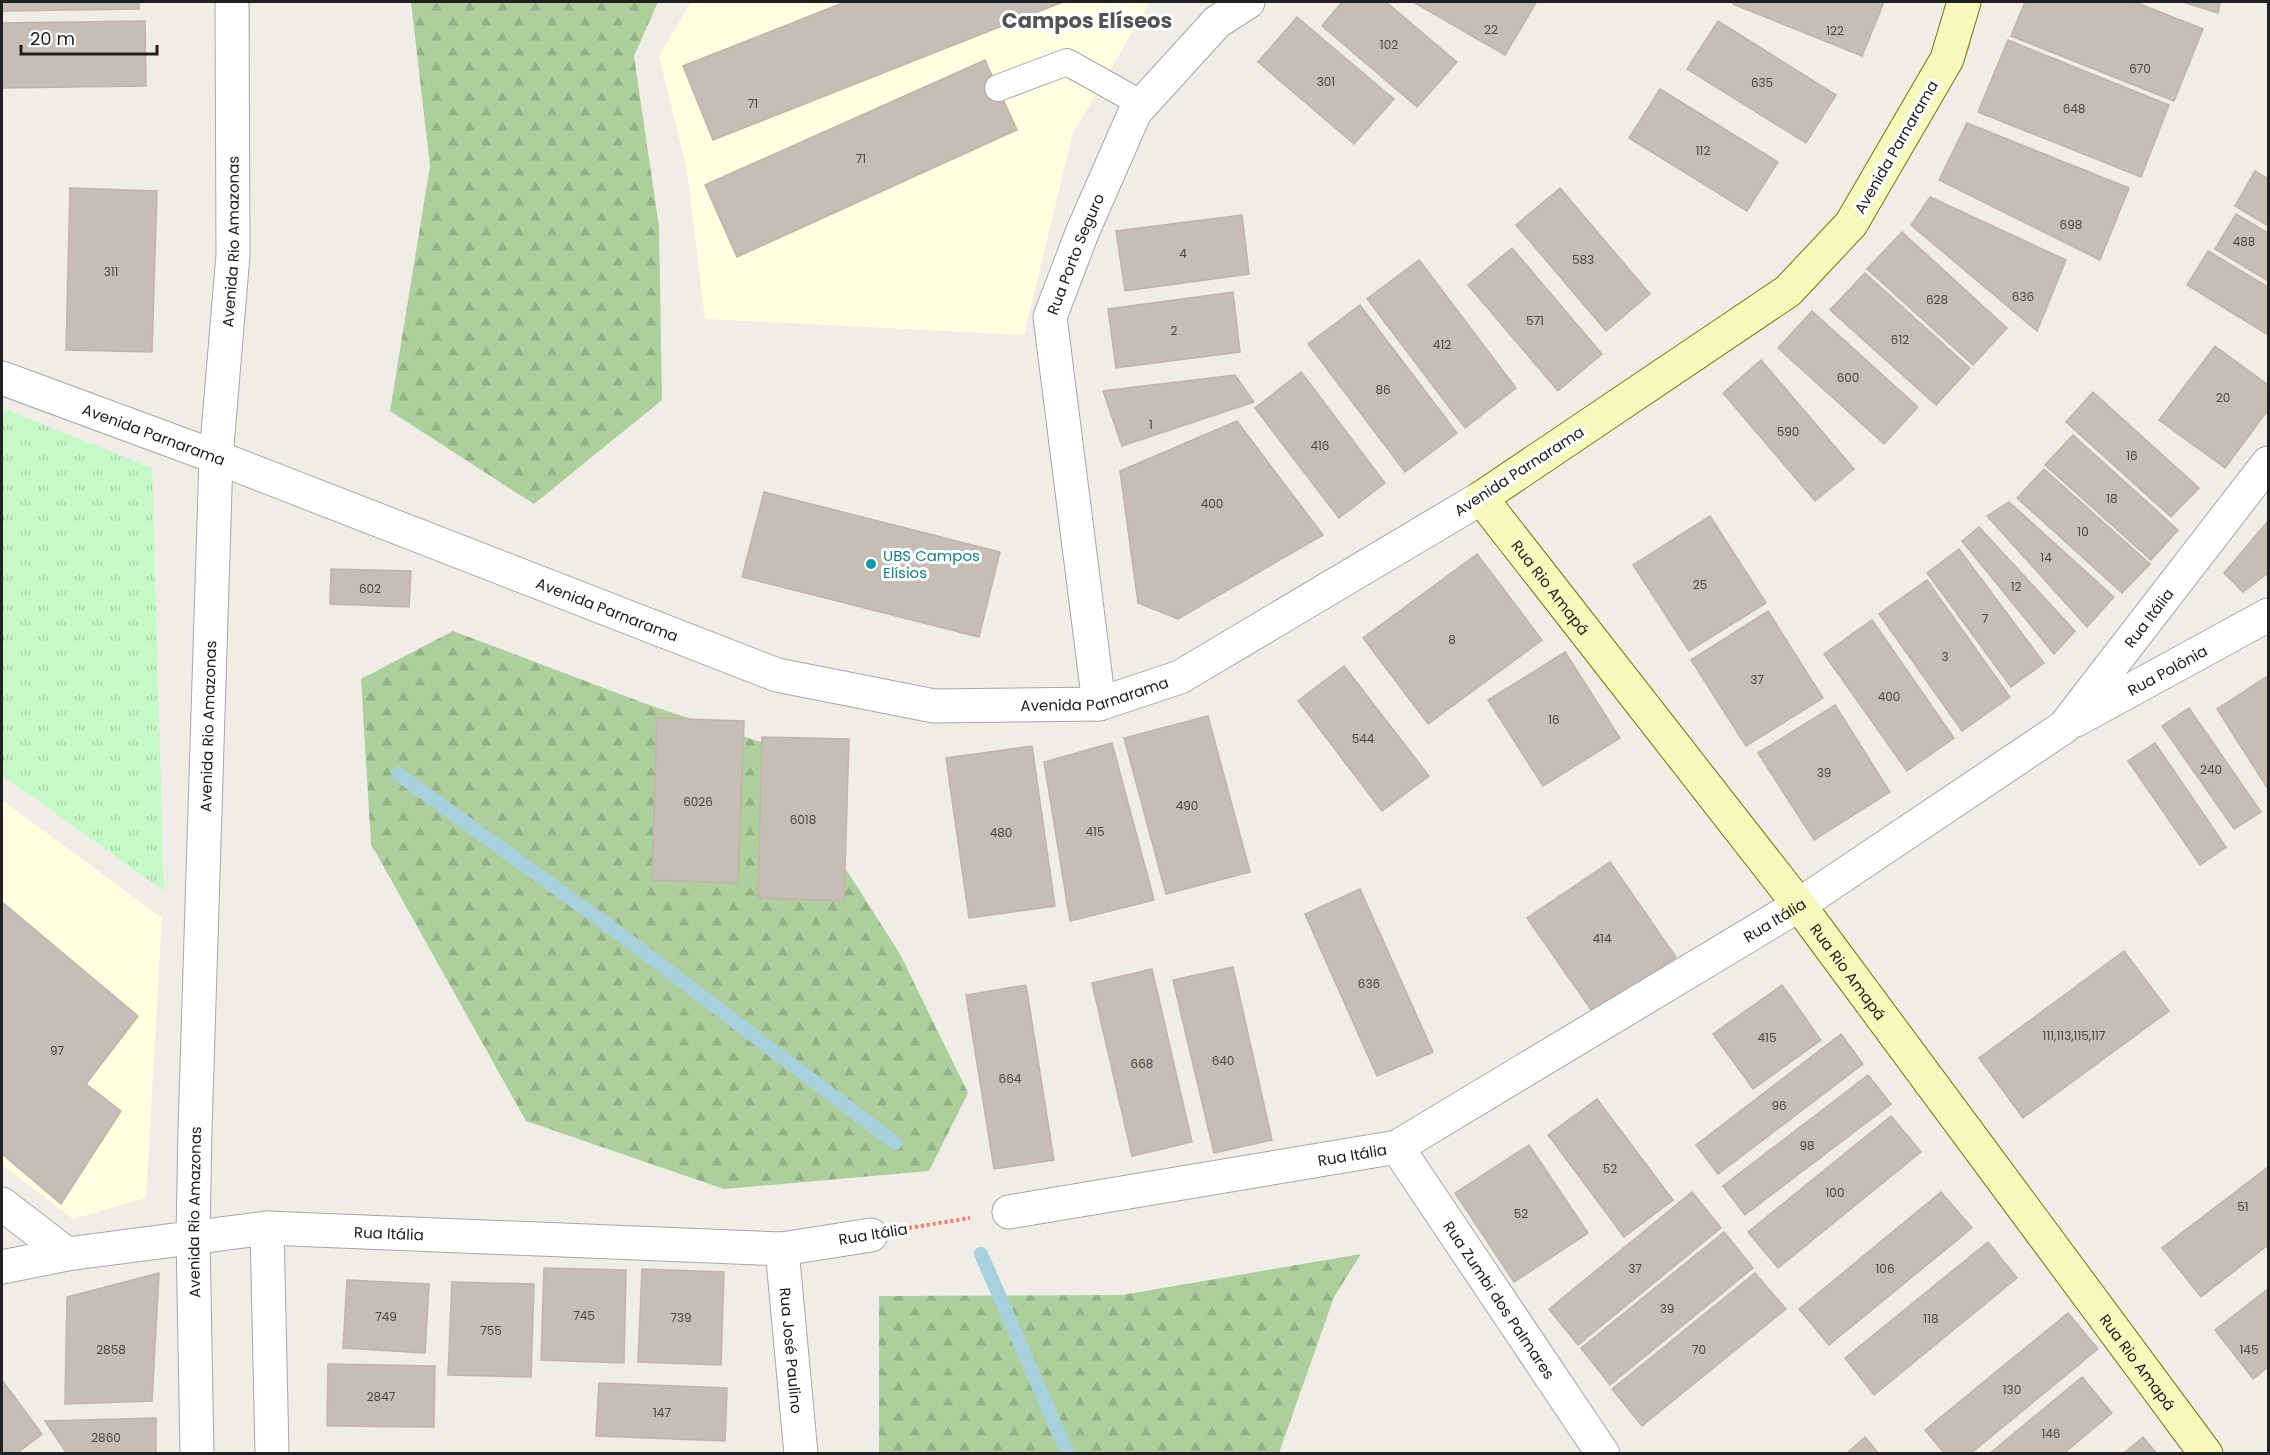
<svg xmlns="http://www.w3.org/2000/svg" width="2270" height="1455" font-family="Poppins,sans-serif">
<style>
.education{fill:#fffee1}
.forest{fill:url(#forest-firs)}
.park{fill:url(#park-tufts)}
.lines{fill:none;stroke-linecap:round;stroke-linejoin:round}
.stream{stroke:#a7d2dd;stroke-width:14}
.building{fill:#c5bdb6;stroke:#c2b3a9;stroke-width:1.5}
.service-casing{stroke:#a7a7a7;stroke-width:28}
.minor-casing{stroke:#a7a7a7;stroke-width:35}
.tertiary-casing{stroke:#a7a7a7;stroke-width:35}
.secondary-casing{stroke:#6e7806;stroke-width:35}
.path{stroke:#f97a6f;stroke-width:4;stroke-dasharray:3 3;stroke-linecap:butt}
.service{stroke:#fff;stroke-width:26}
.minor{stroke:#fff;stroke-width:33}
.tertiary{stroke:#fff;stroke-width:33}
.secondary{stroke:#f7f9bc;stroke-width:33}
.culture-dot{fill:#0f9aa8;stroke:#fff;stroke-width:2}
.labels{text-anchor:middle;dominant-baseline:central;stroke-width:6;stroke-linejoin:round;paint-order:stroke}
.number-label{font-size:12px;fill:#494746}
.street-label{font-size:15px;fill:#202020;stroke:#fff}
.culture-label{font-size:15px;fill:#0d838f;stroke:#fff;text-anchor:start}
.district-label{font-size:21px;font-weight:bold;fill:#535353;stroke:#fff}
</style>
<defs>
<pattern id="forest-firs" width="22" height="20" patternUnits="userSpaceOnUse" patternTransform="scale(1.5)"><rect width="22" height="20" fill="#accf9c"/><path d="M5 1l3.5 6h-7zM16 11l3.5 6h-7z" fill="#94b186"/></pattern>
<pattern id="park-tufts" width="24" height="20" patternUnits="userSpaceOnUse" patternTransform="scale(1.5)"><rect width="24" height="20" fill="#c5f9c8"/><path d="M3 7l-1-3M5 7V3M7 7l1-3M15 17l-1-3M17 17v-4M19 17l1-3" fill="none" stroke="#a9d5ac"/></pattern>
</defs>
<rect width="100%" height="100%" fill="#f0ede6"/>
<g class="education">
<polygon points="691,2 1150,2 1073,133 1024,335 705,319 687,170 659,56"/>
<polygon points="2,800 162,918 146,1198 73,1219 2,1165"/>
</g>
<g class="forest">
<polygon points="411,2 658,2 634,56 659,227 662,400 534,504 390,411 430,166"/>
<polygon points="453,631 646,704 766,744 900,954 968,1093 929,1171 724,1189 526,1121 371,844 361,679"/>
<polygon points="1361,1254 1334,1297 1279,1453 879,1453 879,1296 1122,1295"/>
</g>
<polygon class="park" points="2,408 152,468 164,891 2,775"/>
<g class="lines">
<g class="stream">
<polyline points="398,774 620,934 895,1143"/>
<polyline points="981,1254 1068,1454"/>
</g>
</g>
<g class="building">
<polygon points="2,2 139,2 139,9 2,11"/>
<polygon points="845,2 1063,2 713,140 683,66"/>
<polygon points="1342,2 1386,2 1457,62 1417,107 1322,26"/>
<polygon points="1413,2 1533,2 1536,3 1505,55"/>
<polygon points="1733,2 1884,2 1862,56 1733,4"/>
<polygon points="2025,2 2135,2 2203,29 2174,101 2011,36"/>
<polygon points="2183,2 2220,2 2218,13"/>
<polygon points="1297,17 1394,99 1354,144 1258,62"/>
<polygon points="145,21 146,86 2,88 2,23"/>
<polygon points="1718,21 1836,95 1806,143 1687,69"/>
<polygon points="2008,40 2169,105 2141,177 1978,112"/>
<polygon points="985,60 1017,130 737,257 705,185"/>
<polygon points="1660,89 1778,162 1747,211 1629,138"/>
<polygon points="1967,123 2129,188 2100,260 1939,180"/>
<polygon points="2255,171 2268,179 2268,226 2235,206"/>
<polygon points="70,188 157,191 152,352 66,350"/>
<polygon points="1560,188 1650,294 1606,331 1516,225"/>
<polygon points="1930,197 2066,260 2037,331 1911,225"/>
<polygon points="2236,214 2268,233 2268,281 2215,249"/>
<polygon points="1242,215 1249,274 1125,291 1116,231"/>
<polygon points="1902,232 2007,328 1973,365 1867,269"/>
<polygon points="1512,248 1602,354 1558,391 1468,285"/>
<polygon points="2208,251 2268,287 2268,335 2187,285"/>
<polygon points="1419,260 1516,388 1465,428 1367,299"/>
<polygon points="1865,273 1970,368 1936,405 1830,310"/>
<polygon points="1233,292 1240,352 1116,368 1108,309"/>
<polygon points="1360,305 1457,433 1405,472 1308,344"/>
<polygon points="1812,311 1918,407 1884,444 1778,348"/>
<polygon points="2215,346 2268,385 2268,410 2225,468 2159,420"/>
<polygon points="1761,360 1854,469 1815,501 1723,393"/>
<polygon points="1301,372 1385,483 1339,518 1255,408"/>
<polygon points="1235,375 1254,402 1122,446 1103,391"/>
<polygon points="2093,392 2199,488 2171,517 2066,422"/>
<polygon points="1237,421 1323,535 1178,619 1138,603 1120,471"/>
<polygon points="2073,435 2178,530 2151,560 2045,465"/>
<polygon points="2044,469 2150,564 2122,593 2017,498"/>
<polygon points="764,492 1000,552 979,637 742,577"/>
<polygon points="2009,502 2114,597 2087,627 1987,516"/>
<polygon points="1710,516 1766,603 1689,651 1633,565"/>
<polygon points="2268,521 2268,573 2243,592 2224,573"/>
<polygon points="1979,527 2075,631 2054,654 1962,541"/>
<polygon points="1959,549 2044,663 2011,687 1927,573"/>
<polygon points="1477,554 1542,640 1428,724 1363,638"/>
<polygon points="331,569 411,571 409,607 330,604"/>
<polygon points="1927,580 2010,697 1962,731 1879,614"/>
<polygon points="1768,611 1823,698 1746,746 1691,660"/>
<polygon points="1872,620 1954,738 1907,771 1824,654"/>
<polygon points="1565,652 1620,738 1543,786 1488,700"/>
<polygon points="1344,666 1429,776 1382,811 1298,701"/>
<polygon points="2268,676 2268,789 2217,709"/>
<polygon points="1835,705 1890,792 1814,840 1758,753"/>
<polygon points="2189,708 2261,812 2234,829 2162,726"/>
<polygon points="1208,716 1250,872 1166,894 1124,738"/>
<polygon points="657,718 744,721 738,883 652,880"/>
<polygon points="762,737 849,739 844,901 758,898"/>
<polygon points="1112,743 1154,900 1070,921 1044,762"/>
<polygon points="2155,743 2226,847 2200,865 2128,761"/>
<polygon points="1032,746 1055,906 969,918 946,758"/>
<polygon points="1610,862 1676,957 1594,1014 1527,918"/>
<polygon points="1360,889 1433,1052 1377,1076 1305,914"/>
<polygon points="2,902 138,1016 86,1084 121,1111 61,1204 2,1154"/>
<polygon points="2124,951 2169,1011 2023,1118 1979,1058"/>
<polygon points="1233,967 1272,1140 1214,1153 1173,980"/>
<polygon points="1152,969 1192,1142 1132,1156 1092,983"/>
<polygon points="1026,985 1054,1160 994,1169 966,995"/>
<polygon points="1782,985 1821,1040 1753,1089 1713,1034"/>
<polygon points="1841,1034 1863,1064 1718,1174 1696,1145"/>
<polygon points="1868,1075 1891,1104 1745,1215 1723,1186"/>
<polygon points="1597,1099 1673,1200 1624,1237 1548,1135"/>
<polygon points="1891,1116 1921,1152 1778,1268 1748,1232"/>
<polygon points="1529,1145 1588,1233 1514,1282 1455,1193"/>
<polygon points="2268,1167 2268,1245 2201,1297 2162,1248"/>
<polygon points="1692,1192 1721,1228 1578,1345 1549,1309"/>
<polygon points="1941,1192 1972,1228 1829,1345 1799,1309"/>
<polygon points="1724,1232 1753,1268 1610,1385 1581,1348"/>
<polygon points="1988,1242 2017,1278 1874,1395 1845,1358"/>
<polygon points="544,1268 626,1270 624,1363 541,1360"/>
<polygon points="642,1269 724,1272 721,1365 638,1362"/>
<polygon points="159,1273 152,1401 65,1404 67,1297"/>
<polygon points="1755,1273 1786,1309 1642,1426 1612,1389"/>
<polygon points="347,1280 429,1284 425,1353 343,1348"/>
<polygon points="452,1282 534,1284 531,1377 448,1375"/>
<polygon points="2268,1289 2268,1367 2253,1379 2215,1330"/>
<polygon points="2068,1313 2098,1349 1970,1454 1945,1454 1925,1430"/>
<polygon points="328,1364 435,1366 434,1427 327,1426"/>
<polygon points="2082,1377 2112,1413 2063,1454 1989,1454"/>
<polygon points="2,1380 42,1434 16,1454 2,1454"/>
<polygon points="599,1383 727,1388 725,1441 596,1436"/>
<polygon points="156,1418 156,1454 67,1454 45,1421"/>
<polygon points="1865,1437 1879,1454 1846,1454"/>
<polygon points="2143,1437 2157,1454 2123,1454"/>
</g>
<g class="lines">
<g class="service-casing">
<polyline id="service" points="998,88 1067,62 1142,104"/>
</g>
<g class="minor-casing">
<g id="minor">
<path id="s1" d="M1099 704 1050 317 1082 233 1135 112 1217 22 1248 2"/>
<path id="s2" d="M2076 720 2268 615"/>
<path id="s3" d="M1397 1147 1603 1454"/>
<polyline points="2,1204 67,1254"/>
<path id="s4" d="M1009 1212 1397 1147 1799 905 2064 727 2268 463"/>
<polyline points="267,1228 272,1454"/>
<path id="s5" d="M782 1249 801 1454"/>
<path id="s6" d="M2 1267 67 1254 267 1228 782 1249 871 1235"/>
<path id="s7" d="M197 1454 193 1236 195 1130 216 457"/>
</g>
</g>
<g class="tertiary-casing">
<g id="tertiary">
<path id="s8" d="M2 378 216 457 777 675 934 706 1099 704 1180 677 1481 498"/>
<path id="s9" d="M216 457 233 255 232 2"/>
</g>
</g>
<g class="secondary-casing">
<g id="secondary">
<path id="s10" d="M1964 2 1947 59 1851 224 1788 291 1481 498 1799 905 2206 1454"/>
</g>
</g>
<polyline class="path" points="909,1228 970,1218"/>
<use href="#service" class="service"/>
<use href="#minor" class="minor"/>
<use href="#tertiary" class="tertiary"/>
<use href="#secondary" class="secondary"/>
</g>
<circle class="culture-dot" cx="871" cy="564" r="6"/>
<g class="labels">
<g class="number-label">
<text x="1491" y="29">22</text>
<text x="1835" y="30">122</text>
<text x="1389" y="44">102</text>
<text x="2140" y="68">670</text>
<text x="1326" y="81">301</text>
<text x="1762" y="82">635</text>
<text x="753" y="103">71</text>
<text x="2074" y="108">648</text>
<text x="1703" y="150">112</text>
<text x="861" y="158">71</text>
<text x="2071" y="224">698</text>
<text x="2244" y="241">488</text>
<text x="1183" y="253">4</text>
<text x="1583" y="259">583</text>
<text x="111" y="271">311</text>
<text x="2023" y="296">636</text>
<text x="1937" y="299">628</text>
<text x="1535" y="320">571</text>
<text x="1174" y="330">2</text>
<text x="1900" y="339">612</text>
<text x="1442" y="344">412</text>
<text x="1848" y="377">600</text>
<text x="1383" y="389">86</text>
<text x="2223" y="397">20</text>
<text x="1151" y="424">1</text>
<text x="1788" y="431">590</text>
<text x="1320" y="445">416</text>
<text x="2132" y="455">16</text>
<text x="2112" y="498">18</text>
<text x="1212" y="503">400</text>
<text x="2083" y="531">10</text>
<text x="2046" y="557">14</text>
<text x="1700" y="584">25</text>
<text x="2016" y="586">12</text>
<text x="370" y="588">602</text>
<text x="1985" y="618">7</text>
<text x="1452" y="639">8</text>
<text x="1945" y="656">3</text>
<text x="1757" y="679">37</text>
<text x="1889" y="696">400</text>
<text x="1554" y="719">16</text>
<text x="1363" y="738">544</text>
<text x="2211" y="769">240</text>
<text x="1824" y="772">39</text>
<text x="698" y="801">6026</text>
<text x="1187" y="805">490</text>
<text x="803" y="819">6018</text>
<text x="1095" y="831">415</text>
<text x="1001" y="832">480</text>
<text x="1602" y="938">414</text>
<text x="1369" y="983">636</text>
<text x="2074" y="1035">111,113,115,117</text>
<text x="1767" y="1037">415</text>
<text x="57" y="1050">97</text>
<text x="1223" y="1060">640</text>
<text x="1142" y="1063">668</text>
<text x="1010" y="1078">664</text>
<text x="1779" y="1105">96</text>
<text x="1807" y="1145">98</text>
<text x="1610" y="1168">52</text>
<text x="1835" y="1192">100</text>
<text x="2243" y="1206">51</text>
<text x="1521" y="1213">52</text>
<text x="1635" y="1268">37</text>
<text x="1885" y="1268">106</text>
<text x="1667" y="1308">39</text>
<text x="584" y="1315">745</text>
<text x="386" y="1316">749</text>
<text x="681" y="1317">739</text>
<text x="1931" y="1318">118</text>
<text x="491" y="1330">755</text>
<text x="111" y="1349">2858</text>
<text x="1699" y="1349">70</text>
<text x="2249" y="1349">145</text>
<text x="2012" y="1389">130</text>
<text x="381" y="1396">2847</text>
<text x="662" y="1412">147</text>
<text x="2051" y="1433">146</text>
<text x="106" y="1437">2860</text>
</g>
<g class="street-label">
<text transform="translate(1896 147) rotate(-60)">Avenida Parnarama</text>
<text stroke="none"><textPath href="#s9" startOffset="216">Avenida Rio Amazonas</textPath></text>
<text stroke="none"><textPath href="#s1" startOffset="458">Rua Porto Seguro</textPath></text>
<text stroke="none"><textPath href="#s8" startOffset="162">Avenida Parnarama</textPath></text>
<text transform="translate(1519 471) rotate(-33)">Avenida Parnarama</text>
<text stroke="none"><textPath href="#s10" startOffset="826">Rua Rio Amapá</textPath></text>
<text stroke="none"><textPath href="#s8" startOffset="648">Avenida Parnarama</textPath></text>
<text stroke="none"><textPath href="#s4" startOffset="1320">Rua Itália</textPath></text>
<text stroke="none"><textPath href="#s2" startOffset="104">Rua Polônia</textPath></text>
<text stroke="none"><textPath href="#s8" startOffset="1152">Avenida Parnarama</textPath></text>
<text stroke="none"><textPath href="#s7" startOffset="728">Avenida Rio Amazonas</textPath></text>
<text stroke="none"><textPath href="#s4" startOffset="834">Rua Itália</textPath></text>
<text stroke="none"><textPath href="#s10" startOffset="1312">Rua Rio Amapá</textPath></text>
<text stroke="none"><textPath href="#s4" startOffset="348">Rua Itália</textPath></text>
<text stroke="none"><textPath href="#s7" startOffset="242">Avenida Rio Amazonas</textPath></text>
<text stroke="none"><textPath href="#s6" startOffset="390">Rua Itália</textPath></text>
<text transform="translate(873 1234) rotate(-9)">Rua Itália</text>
<text stroke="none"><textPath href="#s3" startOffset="184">Rua Zumbi dos Palmares</textPath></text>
<text stroke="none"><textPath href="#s5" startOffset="102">Rua José Paulino</textPath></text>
<text stroke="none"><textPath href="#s10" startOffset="1798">Rua Rio Amapá</textPath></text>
</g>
<g class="culture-label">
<text x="883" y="555">UBS Campos<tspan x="883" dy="17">Elísios</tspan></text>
</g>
<g class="district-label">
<text x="1087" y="20">Campos Elíseos</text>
</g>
</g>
<rect width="2270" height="1455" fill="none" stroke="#202020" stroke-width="6"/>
<path d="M21 45v9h136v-9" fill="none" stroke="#202020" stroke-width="3"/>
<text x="30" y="45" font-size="18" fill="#202020" stroke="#ffffff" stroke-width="4.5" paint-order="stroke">20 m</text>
</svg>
